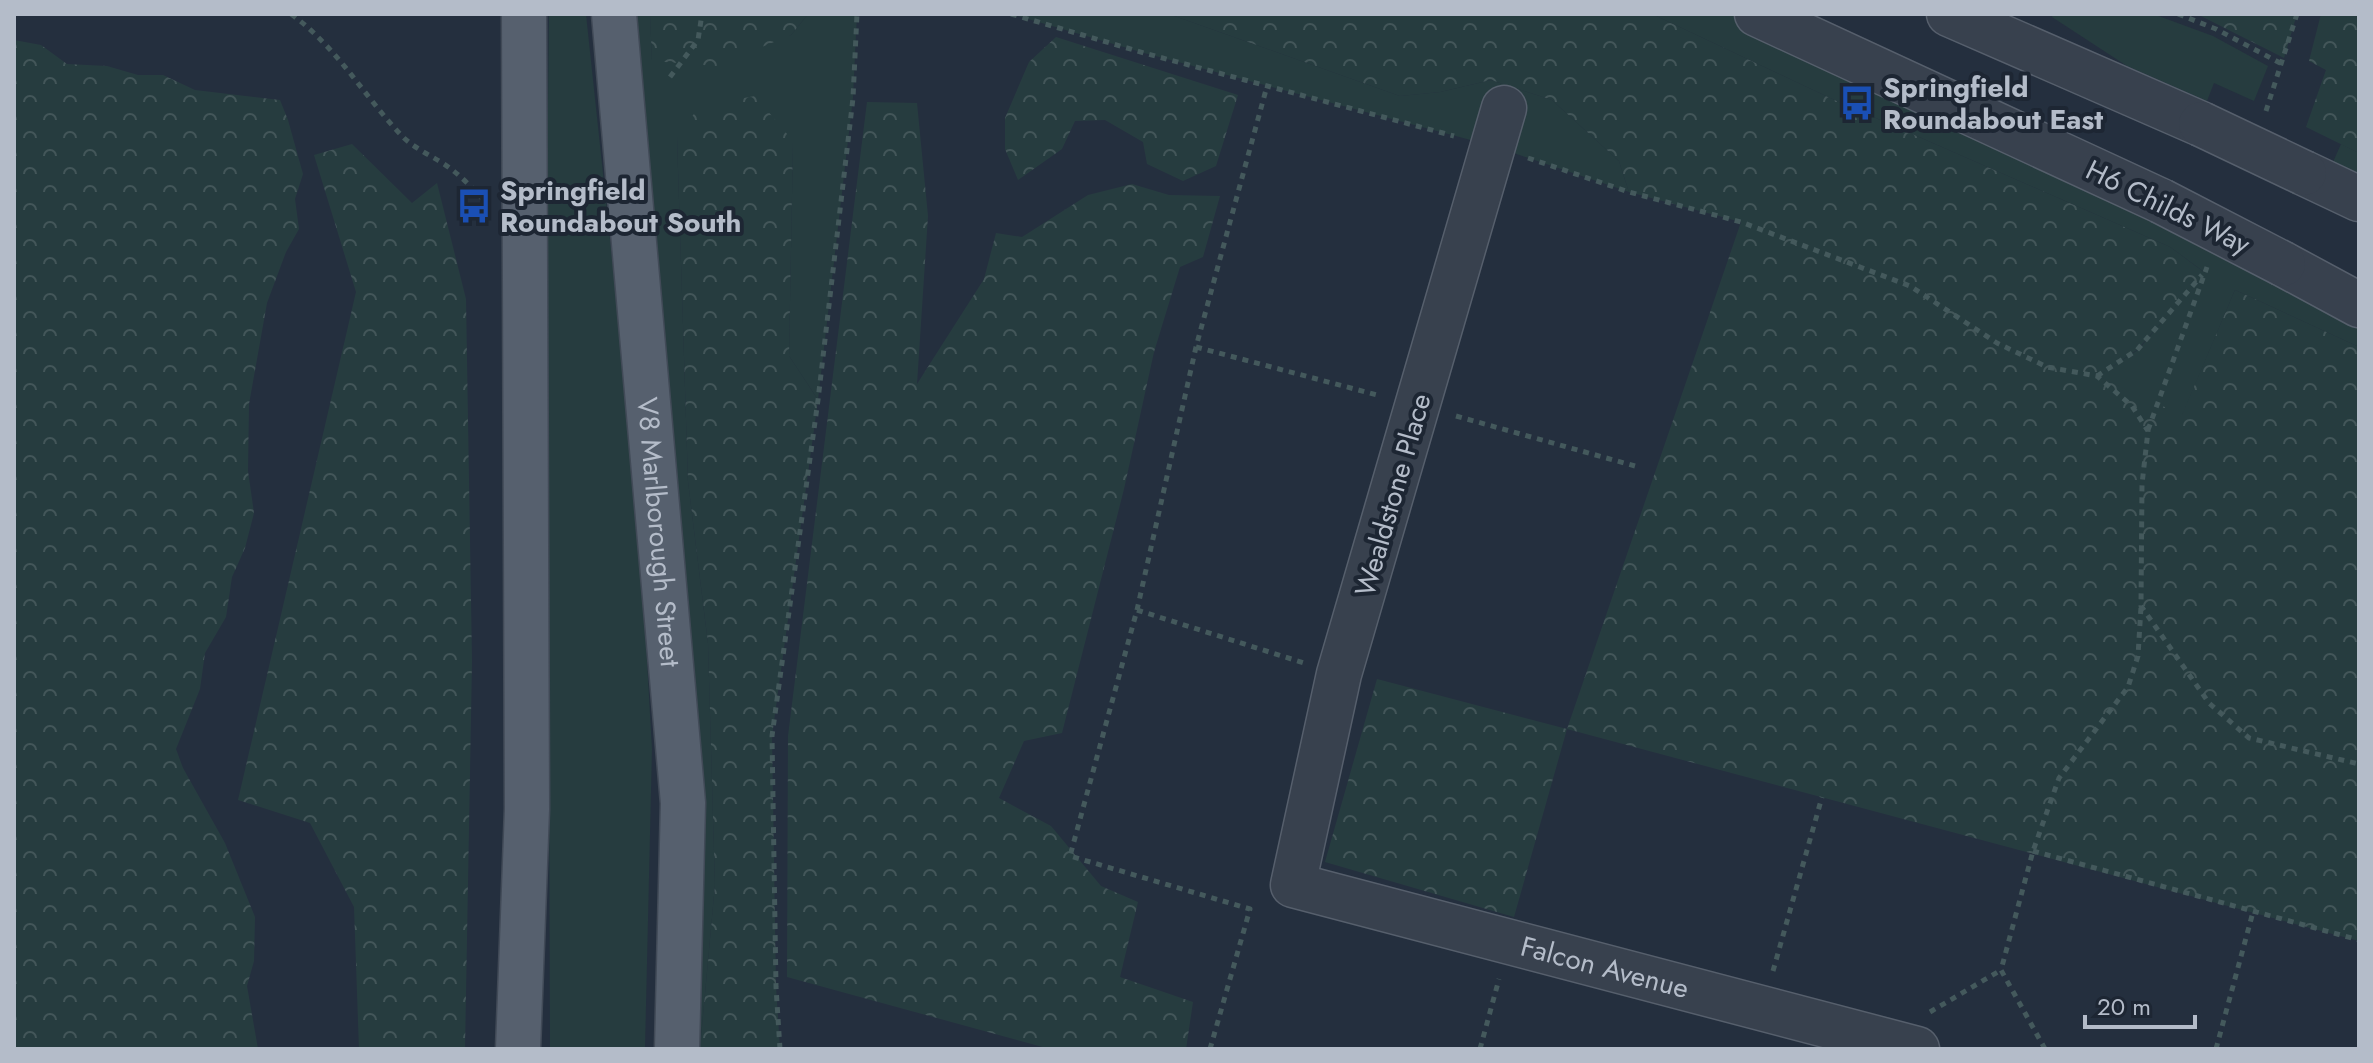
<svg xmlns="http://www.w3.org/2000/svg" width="2373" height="1063" font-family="Jost,sans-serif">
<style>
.green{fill:#263c3f}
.forest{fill:url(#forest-crowns)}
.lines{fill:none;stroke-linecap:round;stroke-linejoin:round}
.minor-casing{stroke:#565f6c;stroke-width:47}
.major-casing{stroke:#414a57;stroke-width:47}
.path{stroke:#44595c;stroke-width:5;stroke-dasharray:6 6;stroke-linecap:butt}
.minor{stroke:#38414e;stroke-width:44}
.major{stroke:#56606e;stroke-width:44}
.minor-bridge-casing{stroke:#565f6c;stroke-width:47;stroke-linecap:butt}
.minor-bridge{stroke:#38414e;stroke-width:44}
.labels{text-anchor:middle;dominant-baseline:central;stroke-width:8;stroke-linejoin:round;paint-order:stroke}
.poi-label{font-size:28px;font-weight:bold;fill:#b4bcc9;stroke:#1d2633;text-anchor:start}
.street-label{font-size:28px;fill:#b4bcc9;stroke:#1d2633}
</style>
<defs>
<pattern id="forest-crowns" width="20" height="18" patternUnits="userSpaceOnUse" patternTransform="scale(2)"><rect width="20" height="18" fill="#263c3f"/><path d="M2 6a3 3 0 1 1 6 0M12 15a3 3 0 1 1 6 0" fill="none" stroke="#435659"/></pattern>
</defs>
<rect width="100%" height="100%" fill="#242f3e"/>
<g class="green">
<polygon points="549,14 586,14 638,501 652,749 645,1049 550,1049 547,191"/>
<polygon points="614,14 650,14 652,61 791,35 808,14 857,14 853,98 818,400 789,356 793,141 677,137 688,481 708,643 715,885 700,1049 677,1049"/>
<polygon points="1011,14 1169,14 1400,96 1440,92 1491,80 1552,100 1619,161 1629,192 1493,146 1144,53"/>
<polygon points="1652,14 1757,14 2359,305 2359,347 2235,290 2182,416 2097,376 2138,350 2204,272 2170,247 1830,98"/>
<polygon points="2053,14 2153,14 2213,36 2268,66 2254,101 2214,83 2207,101 2127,66 2052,17"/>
<polygon points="2341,144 2359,153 2359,175 2333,162"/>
</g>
<g class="forest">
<polygon points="650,14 808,14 791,35 716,66 652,61"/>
<polygon points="1169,14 1652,14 1830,98 2170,247 2205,273 2137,350 2098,376 2182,415 2235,290 2359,347 2359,941 1567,729 1514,917 1325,862 1377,679 1567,729 1741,222 1629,192 1619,161 1552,100 1491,80 1440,92 1400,96"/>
<polygon points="2197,14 2297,14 2284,58"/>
<polygon points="2321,14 2359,14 2359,153 2306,127 2326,70 2309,61"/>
<polygon points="1056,37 1238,95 1216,166 1183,181 1147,164 1143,142 1105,120 1075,121 1062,149 1018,180 1005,149 1005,118 1029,62"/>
<polygon points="14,40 41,45 67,64 107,66 138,75 163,75 195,90 280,100 288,120 303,174 295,199 299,229 286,252 267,303 249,404 248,471 254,513 245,548 232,577 226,617 205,653 200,689 176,749 183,768 225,843 255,917 254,961 247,986 258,1049 14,1049"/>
<polygon points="755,96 793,141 789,356 818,400 772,736 776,987 780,1049 700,1049 715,885 708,643 688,481 677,136 700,106"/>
<polygon points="867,102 917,103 928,216 917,384 984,279 996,233 1022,237 1088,195 1132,184 1169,195 1220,196 1203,257 1180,267 1154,352 1124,489 1062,733 1024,741 999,798 1051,826 1101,886 1138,902 1120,977 1193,1002 1186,1049 1050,1049 787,977 788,736"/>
<polygon points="352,144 412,203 437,183 466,299 472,661 465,1049 359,1049 354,907 310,823 238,800 356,292 314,155"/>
</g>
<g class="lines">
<g class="minor-casing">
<g id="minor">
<polyline points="1757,14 2161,201"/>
<polyline points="1949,14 2201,124"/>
<path id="s1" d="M1504 108 1339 674 1293 885 1917 1049"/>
<polyline points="2304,173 2359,199"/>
<polyline points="2283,264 2359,305"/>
</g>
</g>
<g class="major-casing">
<g id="major">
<path id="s2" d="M614 14 683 803 677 1049"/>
<polyline points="518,1049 527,809 524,14"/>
</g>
</g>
<g class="path">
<path d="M291 14C339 49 364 97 404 138 418 151 437 158 451 169 463 178 473 189 483 199"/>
<polyline points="1011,14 1144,53 1454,136"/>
<polyline points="2178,14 2216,29 2282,64"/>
<polyline points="670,77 698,40 702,14"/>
<polyline points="2266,111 2297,14"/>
<polyline points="1528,158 1629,192 1741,222 1910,286 1997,343 2047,367 2097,376 2132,406 2148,431 2142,484 2141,606 2209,703 2249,738 2359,764"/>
<polyline points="1196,347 1381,396"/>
<polyline points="2097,376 2137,350 2202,275"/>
<polyline points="1456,416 1635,466"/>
<polyline points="2148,430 2207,267"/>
<polyline points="1137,610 1304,663"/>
<polyline points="2033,851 2359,940"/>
<polyline points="1773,971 1822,797"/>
<polyline points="1930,1012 2001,970"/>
<polyline points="780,1049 776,987 772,736 818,400 853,98 857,14"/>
<polyline points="1210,1049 1250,909 1070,856 1137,610 1196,347 1267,86"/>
<polyline points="1480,1049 1499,979"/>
<polyline points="2045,1049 2001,970 2033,851 2059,778 2128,687 2138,656 2141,607"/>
<polyline points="2216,1049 2253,912"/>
</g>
<use href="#minor" class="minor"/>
<use href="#major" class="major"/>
<g class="minor-bridge-casing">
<g id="minor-bridge">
<polyline points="2201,124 2304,173"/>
<polyline points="2161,201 2283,264"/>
</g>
</g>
<use href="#minor-bridge" class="minor-bridge"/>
</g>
<defs>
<g id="bus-bare" transform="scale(2.76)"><path d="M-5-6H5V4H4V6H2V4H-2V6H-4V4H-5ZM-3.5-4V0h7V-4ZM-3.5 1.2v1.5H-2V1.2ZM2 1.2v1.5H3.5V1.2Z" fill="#1a4fb4" stroke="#1d2633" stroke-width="2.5" paint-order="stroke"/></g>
</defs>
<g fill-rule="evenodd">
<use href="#bus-bare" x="1857" y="103"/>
<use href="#bus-bare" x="474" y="206"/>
</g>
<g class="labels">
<g class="poi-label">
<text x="1883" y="87">Springfield<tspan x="1883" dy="32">Roundabout East</tspan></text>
<text x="500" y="190">Springfield<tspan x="500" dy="32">Roundabout South</tspan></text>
</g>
<g class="street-label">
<text transform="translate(2168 207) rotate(26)">H6 Childs Way</text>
<text transform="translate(1393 495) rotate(-74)">Wealdstone Place</text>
<text stroke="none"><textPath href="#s2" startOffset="520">V8 Marlborough Street</textPath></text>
<text stroke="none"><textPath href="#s1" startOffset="1128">Falcon Avenue</textPath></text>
</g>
</g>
<rect width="2373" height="1063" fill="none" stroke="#b4bcc9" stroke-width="32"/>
<path d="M2085 1015v12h110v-12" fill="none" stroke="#b4bcc9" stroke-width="4"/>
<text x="2097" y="1015" font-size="24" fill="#b4bcc9" stroke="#1d2633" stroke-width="6" paint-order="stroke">20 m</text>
</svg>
